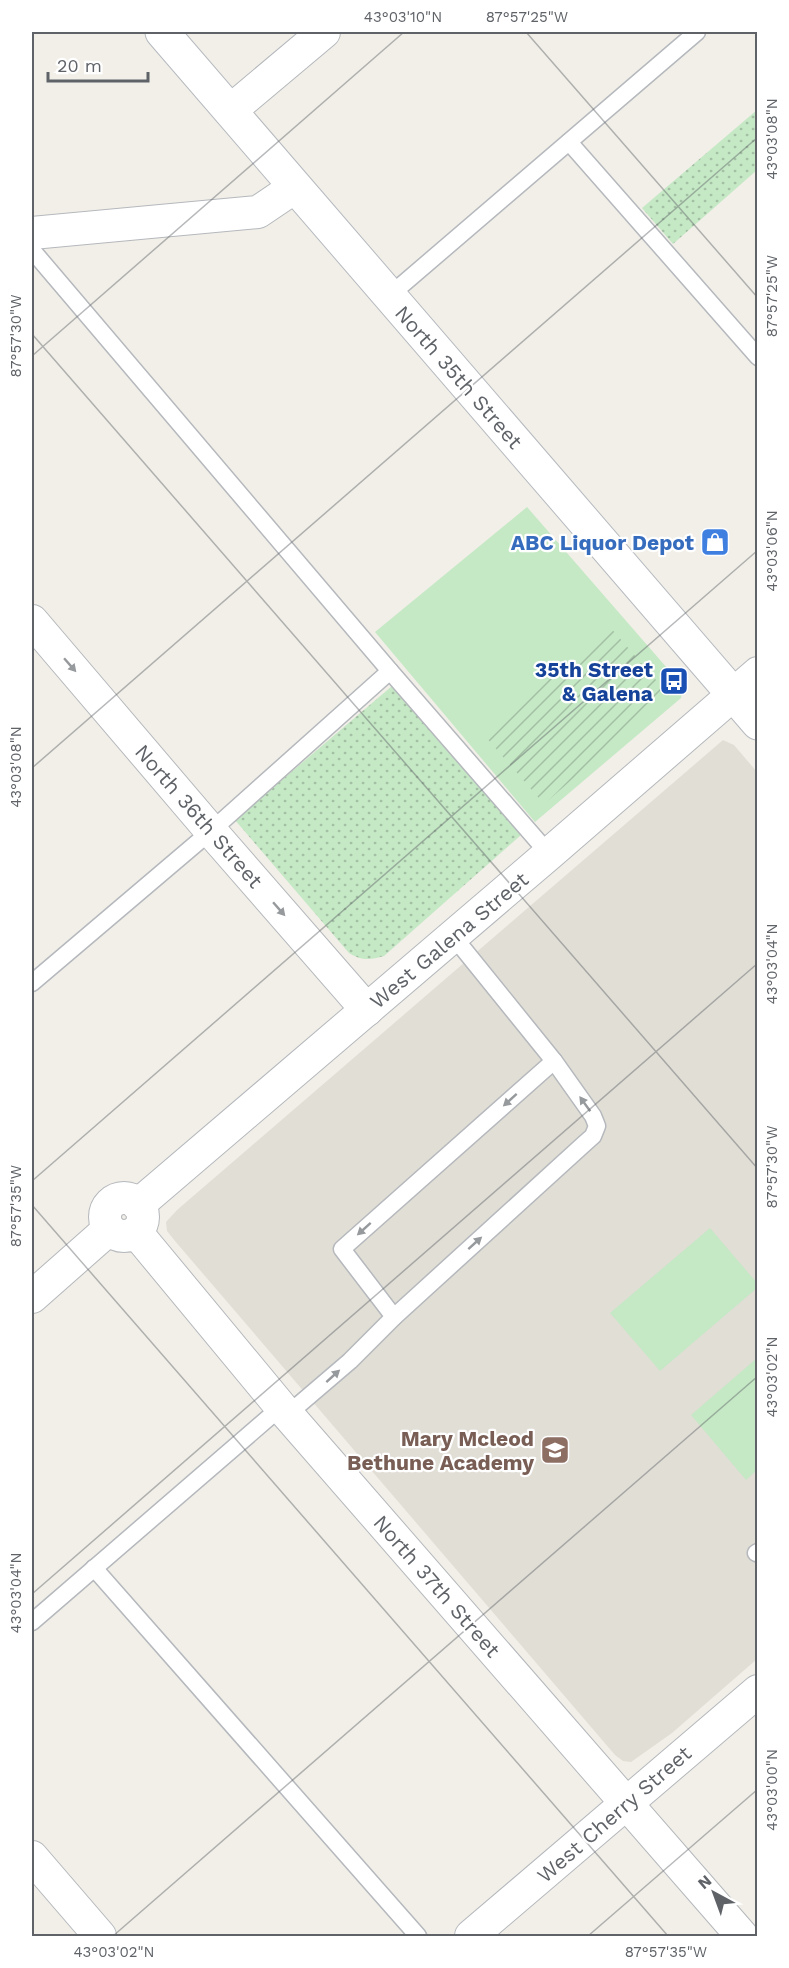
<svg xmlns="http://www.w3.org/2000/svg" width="789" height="1968" font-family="'Work Sans',sans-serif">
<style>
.education{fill:#e1ded6}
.grass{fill:url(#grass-dots)}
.park{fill:#c5e8c5}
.garden{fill:url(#garden-furrows)}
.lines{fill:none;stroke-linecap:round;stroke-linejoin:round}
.service-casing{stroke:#b5b8bc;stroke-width:19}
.minor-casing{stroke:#b5b8bc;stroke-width:34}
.secondary-casing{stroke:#b6babf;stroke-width:35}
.service{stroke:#fff;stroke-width:16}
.minor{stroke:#fff;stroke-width:32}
.secondary{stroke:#fff;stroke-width:33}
.oneway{fill:#979a9d}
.ticks{fill:none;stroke:#5f6368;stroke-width:1.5;stroke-opacity:0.45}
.labels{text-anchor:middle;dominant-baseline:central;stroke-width:4.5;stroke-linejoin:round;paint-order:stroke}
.street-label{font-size:21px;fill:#5f6368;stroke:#fff}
.shop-label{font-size:21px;font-weight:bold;fill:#366cbe;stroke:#fff;text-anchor:end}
.transit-label{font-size:21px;font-weight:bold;fill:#164399;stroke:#fff;text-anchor:end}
.education-label{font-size:21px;font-weight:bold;fill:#785e54;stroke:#fff;text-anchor:end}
.neatline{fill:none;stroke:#5f6368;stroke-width:2}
.ticks-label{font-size:15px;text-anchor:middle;fill:#5f6368}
</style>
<defs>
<pattern id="grass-dots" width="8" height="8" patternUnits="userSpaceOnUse" patternTransform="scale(1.5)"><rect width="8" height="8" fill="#c5e8c5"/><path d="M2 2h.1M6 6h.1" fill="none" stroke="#a3c0a4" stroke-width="1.8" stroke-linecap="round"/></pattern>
<pattern id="garden-furrows" width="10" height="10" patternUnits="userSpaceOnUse" patternTransform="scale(1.5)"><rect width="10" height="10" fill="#c5e8c5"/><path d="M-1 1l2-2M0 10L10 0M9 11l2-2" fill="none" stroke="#a3c0a4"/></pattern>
</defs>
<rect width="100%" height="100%" fill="#f1efe8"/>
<polygon class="education" points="723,740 734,745 757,772 757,1659 672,1733 631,1762 623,1761 615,1755 175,1241 167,1231 166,1222 177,1210"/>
<g class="grass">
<polygon points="757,110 757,170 673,244 642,208"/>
<path d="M392 686 521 835 384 956C370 960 362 961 349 953L235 820Z"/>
</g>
<g class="park">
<polygon points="527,507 674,676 683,688 681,698 535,822 375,632"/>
<polygon points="710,1228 757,1283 757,1288 660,1371 610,1313"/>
<polygon points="757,1358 757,1470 746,1480 691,1415"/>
</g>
<polygon class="garden" points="610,627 669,695 544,804 484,735"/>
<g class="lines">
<g class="service-casing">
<g id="service">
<polyline points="569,142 758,357"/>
<polyline points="32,250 390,671 549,854"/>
<polyline points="389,296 697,32"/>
<polyline points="32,983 211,831 390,671"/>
<polyline points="394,1317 342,1249 554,1061"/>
<polyline points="288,1414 350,1361 394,1317 584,1144 593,1136 597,1126 593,1116 554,1061 453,936"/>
<polyline points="756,1553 758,1552"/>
<polyline points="94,1568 418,1936"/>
<polyline points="32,1622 281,1407"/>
</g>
</g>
<g class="minor-casing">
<g id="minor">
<polyline points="230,111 324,32"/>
<polyline points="32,233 258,212 295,187"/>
<polyline points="32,621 211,831 367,1010"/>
<circle cx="124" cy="1217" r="19"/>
<polyline points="138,1205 549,854 758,673"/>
<polyline points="136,1232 281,1407 742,1936"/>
<polyline points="32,1297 109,1229"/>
<polyline points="32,1857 100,1936"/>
<polyline points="471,1936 758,1691"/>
</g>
</g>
<g class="secondary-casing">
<polyline id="secondary" points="162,32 758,723"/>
</g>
<use href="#service" class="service"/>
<use href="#minor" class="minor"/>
<use href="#secondary" class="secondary"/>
</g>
<defs><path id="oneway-solid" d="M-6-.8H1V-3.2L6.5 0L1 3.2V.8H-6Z" transform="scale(1.5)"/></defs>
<g class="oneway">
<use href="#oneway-solid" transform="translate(70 665) rotate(49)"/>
<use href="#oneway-solid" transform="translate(279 909) rotate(49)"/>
<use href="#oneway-solid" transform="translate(510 1100) rotate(138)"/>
<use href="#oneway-solid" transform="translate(585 1104) rotate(-126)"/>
<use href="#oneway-solid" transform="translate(364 1229) rotate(138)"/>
<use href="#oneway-solid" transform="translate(475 1243) rotate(-42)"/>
<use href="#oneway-solid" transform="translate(333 1376) rotate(-42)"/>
</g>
<path class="ticks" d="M526 32 758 298M32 334 758 1169M32 356 404 32M32 768 758 137M32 1181 758 550M32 1205 668 1936M32 1594 758 963M113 1936 758 1376M588 1936 758 1789"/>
<defs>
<g id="shop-square" transform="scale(1.5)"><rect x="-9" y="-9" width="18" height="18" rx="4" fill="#3f7fe0" stroke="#fff"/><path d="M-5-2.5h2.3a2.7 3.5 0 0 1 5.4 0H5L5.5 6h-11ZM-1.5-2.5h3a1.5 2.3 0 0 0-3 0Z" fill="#fff"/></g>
<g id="bus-square" transform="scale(1.5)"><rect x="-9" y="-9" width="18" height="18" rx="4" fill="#1a4fb4" stroke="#fff"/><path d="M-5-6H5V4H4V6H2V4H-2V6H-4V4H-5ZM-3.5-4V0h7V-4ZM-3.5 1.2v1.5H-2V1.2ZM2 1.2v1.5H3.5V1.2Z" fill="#fff"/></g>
<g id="school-square" transform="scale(1.5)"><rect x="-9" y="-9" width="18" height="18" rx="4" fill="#8d6e63" stroke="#fff"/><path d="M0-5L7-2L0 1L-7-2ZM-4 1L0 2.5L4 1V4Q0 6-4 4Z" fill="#fff"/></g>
</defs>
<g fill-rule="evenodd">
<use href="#shop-square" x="715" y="542"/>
<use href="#bus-square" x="674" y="681"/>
<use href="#school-square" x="555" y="1450"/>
</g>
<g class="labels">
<g class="street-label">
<text transform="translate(459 377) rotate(49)">North 35th Street</text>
<text transform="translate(199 816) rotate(49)">North 36th Street</text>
<text transform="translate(449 940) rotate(-40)">West Galena Street</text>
<text transform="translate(437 1586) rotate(49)">North 37th Street</text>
<text transform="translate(614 1814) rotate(-41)">West Cherry Street</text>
</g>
<g class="shop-label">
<text x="694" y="542">ABC Liquor Depot</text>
</g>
<g class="transit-label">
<text x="653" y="669">35th Street<tspan x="653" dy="24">&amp; Galena</tspan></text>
</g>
<g class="education-label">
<text x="534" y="1438">Mary Mcleod<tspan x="534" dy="24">Bethune Academy</tspan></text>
</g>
</g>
<rect width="789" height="1968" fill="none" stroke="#ffffff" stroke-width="66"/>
<g transform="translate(714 1893) rotate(319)" stroke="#ffffff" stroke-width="4.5" paint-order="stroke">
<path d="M0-4.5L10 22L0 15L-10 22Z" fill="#5f6368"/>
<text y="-9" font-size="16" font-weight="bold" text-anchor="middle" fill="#5f6368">N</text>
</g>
<path d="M48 72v9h100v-9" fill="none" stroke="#5f6368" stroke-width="3"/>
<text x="57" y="72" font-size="18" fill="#5f6368" stroke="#ffffff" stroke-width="4.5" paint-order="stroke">20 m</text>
<rect x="33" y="33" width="723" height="1902" class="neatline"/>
<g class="ticks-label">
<text x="403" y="22">43°03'10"N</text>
<text x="527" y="22">87°57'25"W</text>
<text transform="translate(772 139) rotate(-90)" y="5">43°03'08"N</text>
<text transform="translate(772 296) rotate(-90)" y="5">87°57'25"W</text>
<text transform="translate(16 336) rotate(-90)" y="5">87°57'30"W</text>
<text transform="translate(772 551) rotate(-90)" y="5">43°03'06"N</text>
<text transform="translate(16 767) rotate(-90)" y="5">43°03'08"N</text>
<text transform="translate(772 964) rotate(-90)" y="5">43°03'04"N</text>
<text transform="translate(772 1167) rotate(-90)" y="5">87°57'30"W</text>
<text transform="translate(16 1206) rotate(-90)" y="5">87°57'35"W</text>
<text transform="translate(772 1377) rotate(-90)" y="5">43°03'02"N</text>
<text transform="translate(16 1593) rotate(-90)" y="5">43°03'04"N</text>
<text transform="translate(772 1790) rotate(-90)" y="5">43°03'00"N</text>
<text x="114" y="1957">43°03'02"N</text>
<text x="666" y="1957">87°57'35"W</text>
</g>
</svg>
